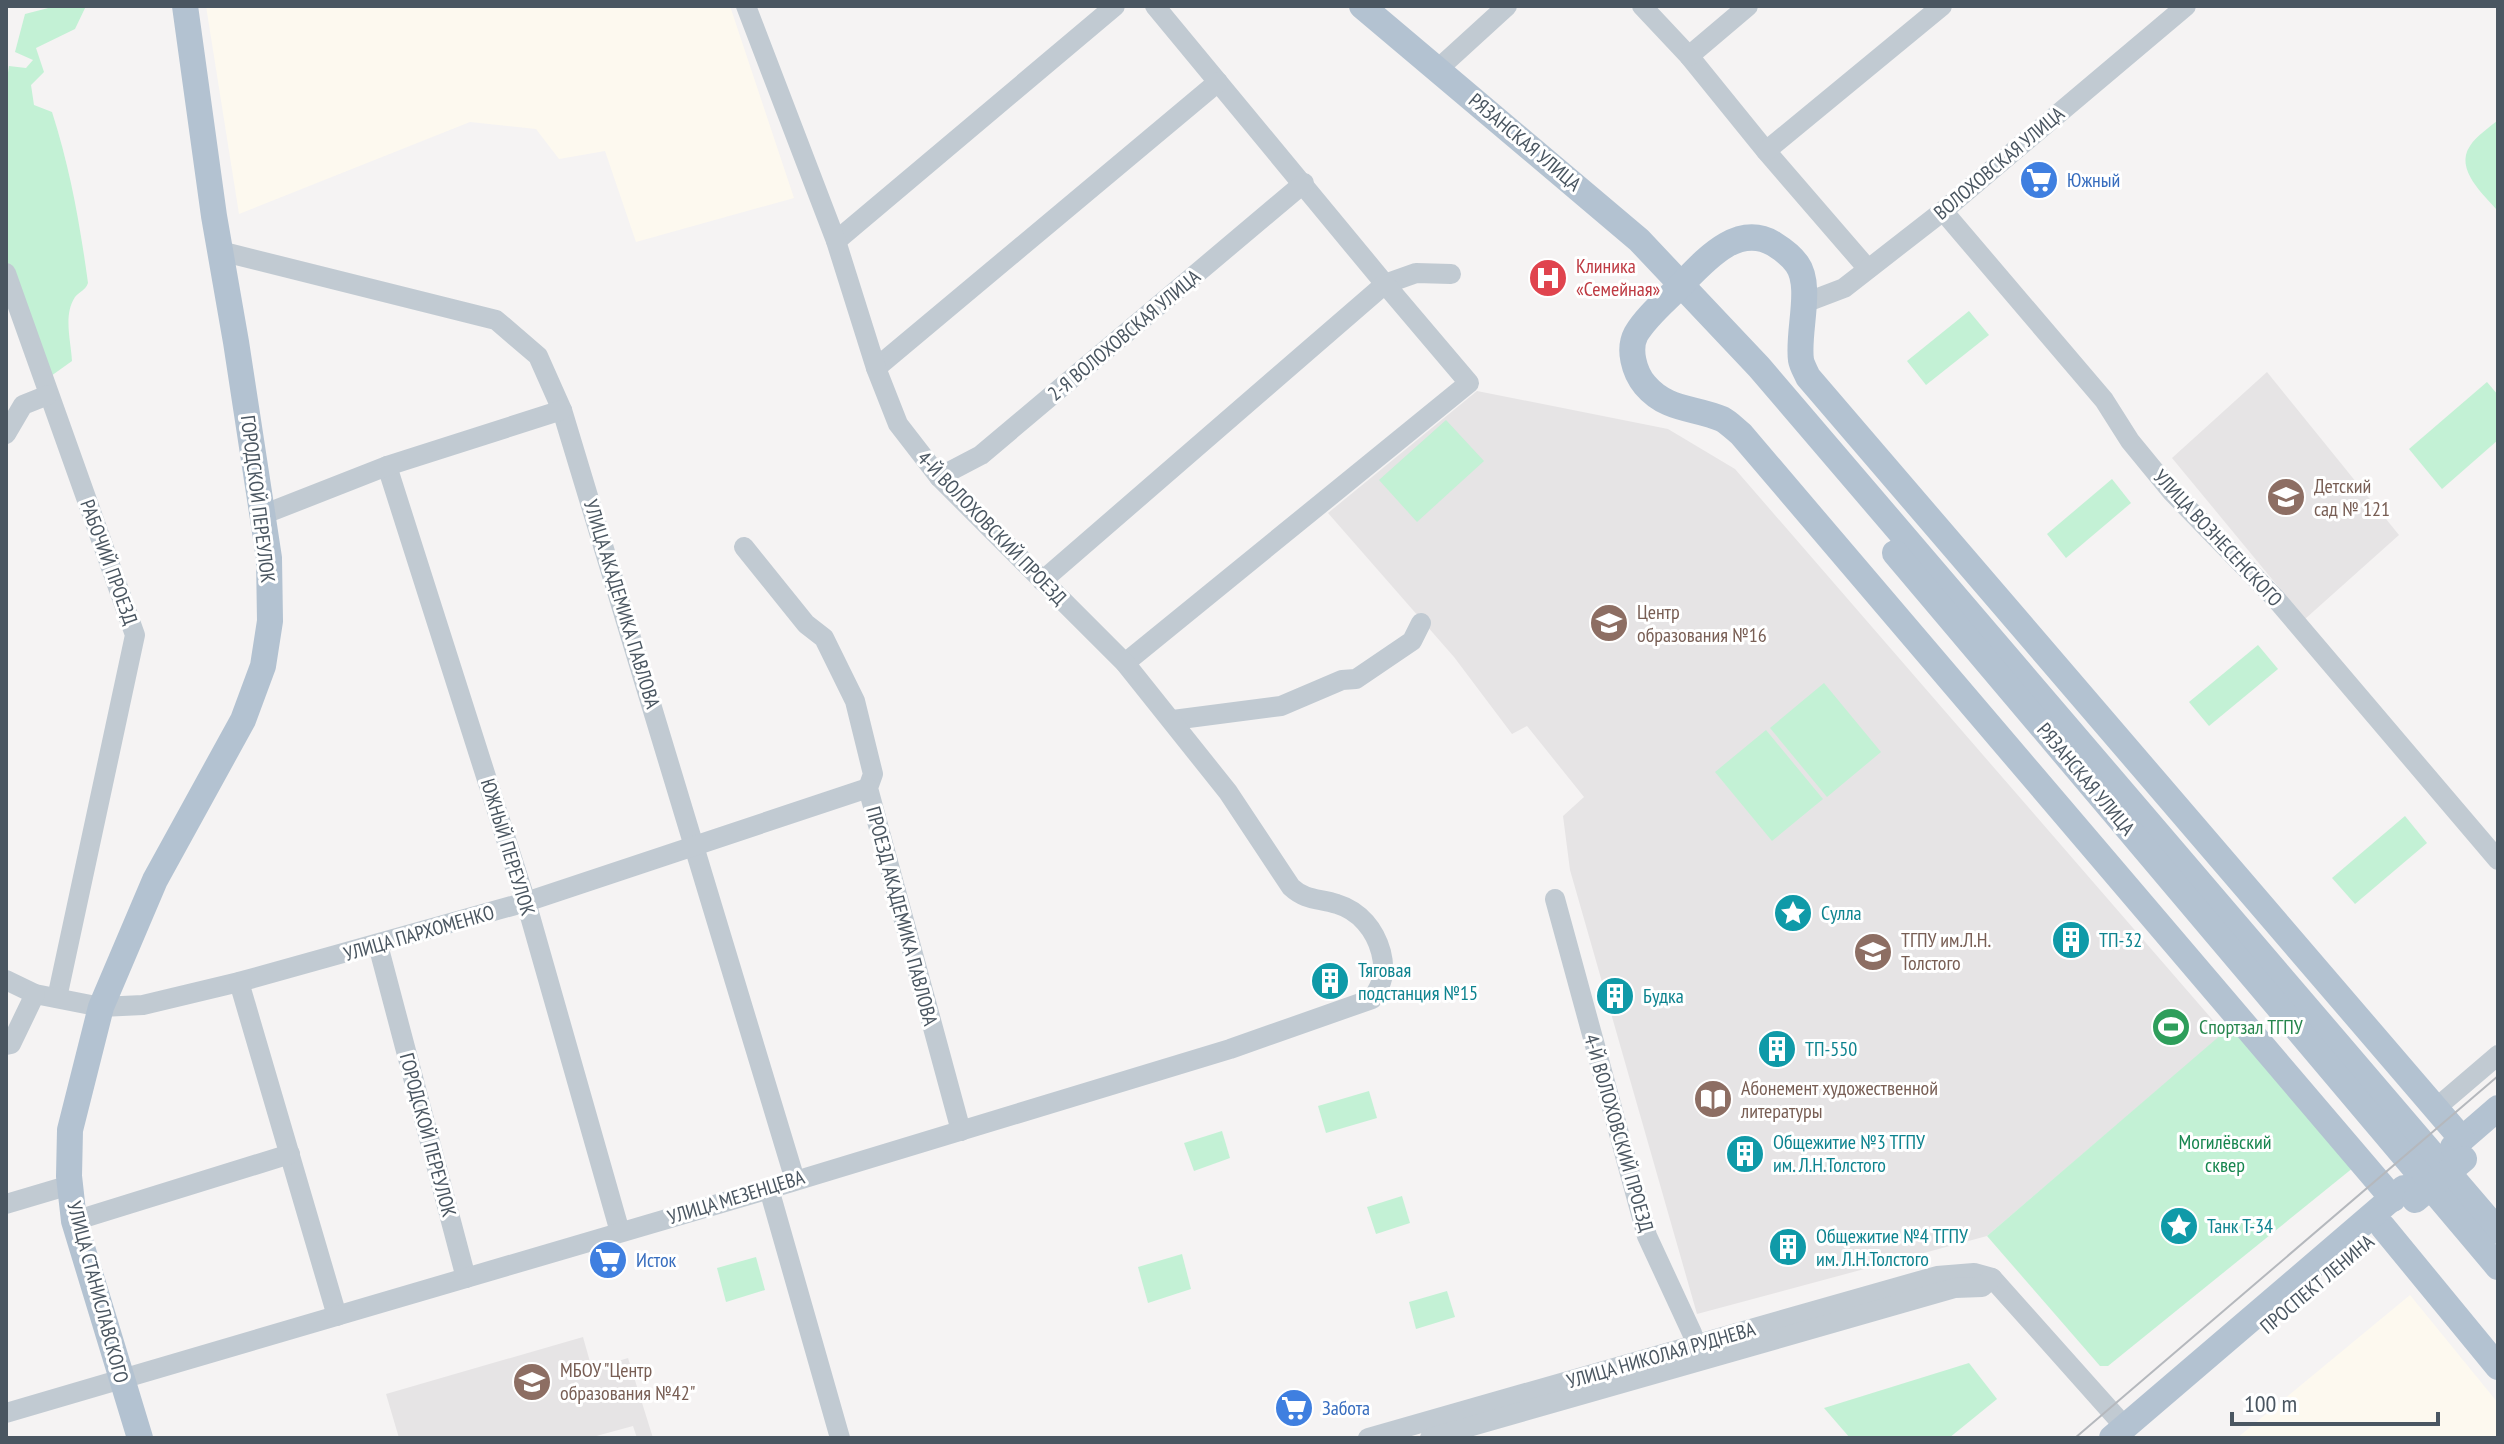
<svg xmlns="http://www.w3.org/2000/svg" width="2504" height="1444" font-family="'PT Sans Narrow',sans-serif">
<style>
.commercial{fill:#fdf9ef}
.education{fill:#e6e4e5}
.green{fill:#c3f1d5}
.lines{fill:none;stroke-linecap:round;stroke-linejoin:round}
.minor{stroke:#c1cad2;stroke-width:20}
.major{stroke:#b3c2d1;stroke-width:26}
.tram{stroke:#b5b8bd;stroke-width:2}
.major-bridge{stroke:#b3c2d1;stroke-width:26}
.labels{text-anchor:middle;dominant-baseline:central;stroke-width:6;stroke-linejoin:round;paint-order:stroke}
.street-label{font-size:20px;fill:#4a5661;stroke:#fff}
.shop-label{font-size:20px;fill:#366cbe;stroke:#fff;text-anchor:start}
.health-label{font-size:20px;fill:#be3a42;stroke:#fff;text-anchor:start}
.education-label{font-size:20px;fill:#785e54;stroke:#fff;text-anchor:start}
.culture-label{font-size:20px;fill:#0d838f;stroke:#fff;text-anchor:start}
.leisure-label{font-size:20px;fill:#27864d;stroke:#fff;text-anchor:start}
.park-label{font-size:20px;fill:#17864f;stroke:#fff}
</style>
<rect width="100%" height="100%" fill="#f5f3f3"/>
<g class="commercial">
<polygon points="206,6 730,6 794,198 636,242 605,151 559,159 536,129 470,122 239,214"/>
<polygon points="2410,1295 2498,1403 2498,1438 2237,1438"/>
</g>
<g class="education">
<polygon points="2267,372 2399,535 2305,619 2172,458"/>
<polygon points="1477,391 1668,429 1735,469 2224,1033 1987,1236 1697,1314 1570,870 1563,816 1584,797 1527,726 1512,734 1454,657 1328,513"/>
<polygon points="583,1337 592,1369 628,1358 653,1438 637,1438 633,1426 589,1438 399,1438 386,1394"/>
</g>
<g class="green">
<path d="M56 6H86L75 29 36 48 44 72 31 85 34 105 52 112C70 168 80 224 88 283 85 291 80 291 75 297 63 315 71 341 72 361L44 381 6 272V86L9 66 26 68 33 60 15 52 25 14Z"/>
<path d="M2498 120V211C2484 195 2454 169 2470 146 2476 136 2490 127 2498 120Z"/>
<polygon points="1969,311 1989,335 1926,385 1907,361"/>
<polygon points="2487,382 2498,395 2498,440 2442,489 2409,449"/>
<polygon points="1446,420 1484,461 1417,522 1379,480"/>
<polygon points="2112,479 2131,503 2066,558 2047,534"/>
<polygon points="2258,645 2278,669 2209,726 2189,702"/>
<polygon points="1824,683 1881,752 1827,797 1770,728"/>
<polygon points="1766,730 1823,799 1772,841 1715,772"/>
<polygon points="2405,816 2427,843 2355,904 2332,878"/>
<polygon points="2237,1021 2359,1163 2108,1366 2100,1366 1987,1236"/>
<polygon points="1369,1091 1377,1118 1326,1133 1318,1106"/>
<polygon points="1222,1131 1230,1158 1194,1171 1184,1143"/>
<polygon points="1402,1196 1410,1223 1376,1234 1367,1207"/>
<polygon points="1182,1254 1191,1289 1148,1303 1138,1267"/>
<polygon points="756,1257 765,1290 726,1302 717,1268"/>
<polygon points="1447,1291 1455,1317 1416,1329 1409,1302"/>
<polygon points="1969,1363 1997,1399 1949,1438 1850,1438 1824,1408"/>
</g>
<g class="lines">
<g class="minor">
<polyline points="1155,6 1385,284 1416,273 1451,274"/>
<polyline points="1642,6 1689,56 1766,151 1868,269"/>
<polyline points="1689,56 1748,6"/>
<polyline points="1438,69 1507,6"/>
<polyline points="1766,151 1942,6"/>
<polyline points="1943,211 2104,400 2130,441 2171,491 2276,599 2498,860"/>
<polyline points="836,241 1115,6"/>
<polyline points="220,251 496,320 538,356 562,410 795,1180"/>
<polyline points="6,273 135,635 57,998"/>
<polyline points="1802,304 1844,288 1943,211 2186,6"/>
<polyline points="876,368 1218,82"/>
<polyline points="6,434 23,405 48,395"/>
<polyline points="387,466 526,902 620,1232"/>
<polyline points="939,477 981,455 1304,183"/>
<polyline points="262,515 387,466 562,410"/>
<polyline points="744,547 806,624 824,638 855,701 873,774 868,788 961,1131"/>
<polyline points="1042,581 1385,284 1469,383 1125,663"/>
<polyline points="1173,720 1281,706 1342,680 1356,679 1412,641 1421,623"/>
<polyline points="1555,899 1647,1236 1692,1333 1698,1356"/>
<polyline points="378,945 466,1278"/>
<polyline points="6,980 35,994 101,1007 143,1005 239,982 526,902 868,788"/>
<polyline points="239,982 337,1316"/>
<polyline points="6,1045 11,1044 35,994"/>
<polyline points="2436,1108 2498,1055"/>
<polyline points="769,1189 840,1438"/>
<polyline points="6,1204 70,1185"/>
<polyline points="74,1221 290,1154"/>
<path d="M6 1413 769 1189 1230 1049 1372 999C1383 983 1386 972 1381 952 1375 930 1360 911 1337 904 1319 898 1306 901 1291 887L1228 792 1125 663 939 477 898 424 876 368 836 241 746 6"/>
<polyline points="1368,1438 1937,1276 1974,1273 1992,1278 2125,1427"/>
<polyline points="1430,1438 1955,1288 1982,1287 1992,1278"/>
</g>
<g class="major">
<polyline points="1362,6 1639,240 1759,367 2498,1231"/>
<polyline points="1895,553 2498,1267"/>
<polyline points="2453,1147 2498,1108"/>
<path d="M2393 1199 1741 434C1735 429 1728 422 1722 419 1694 407 1667 411 1645 385 1634 372 1628 349 1636 334 1646 317 1664 302 1677 289 1702 264 1736 221 1774 244 1782 249 1791 255 1797 264 1813 286 1797 333 1801 360 1802 366 1806 372 1808 377L2462 1139"/>
<polyline points="2383,1227 2498,1367"/>
<polyline points="140,1438 74,1221 69,1176 70,1130 101,1007 155,880 243,720 263,666 270,621 269,558 236,342 214,216 185,6"/>
<polyline points="2112,1438 2404,1188"/>
</g>
<polyline class="tram" points="2075,1438 2498,1076"/>
<polyline class="major-bridge" points="2415,1200 2464,1159"/>
</g>
<defs>
<g id="supermarket-disc" transform="scale(2)"><circle r="9.5" fill="#3f7fe0" stroke="#fff"/><path d="M-6-5.5h2.5l.6 2H6L4.5 2H-2.5L-4.4-4H-6ZM-1.5 3.2a1.3 1.3 0 1 0 .1 0ZM3 3.2a1.3 1.3 0 1 0 .1 0Z" fill="#fff"/></g>
<g id="hospital-disc" transform="scale(2)"><circle r="9.5" fill="#e0444e" stroke="#fff"/><path d="M-5-5h3v3.5h4V-5h3V5h-3V1.5h-4V5h-3Z" fill="#fff"/></g>
<g id="school-disc" transform="scale(2)"><circle r="9.5" fill="#8d6e63" stroke="#fff"/><path d="M0-5L7-2L0 1L-7-2ZM-4 1L0 2.5L4 1V4Q0 6-4 4Z" fill="#fff"/></g>
<g id="sight-disc" transform="scale(2)"><circle r="9.5" fill="#0f9aa8" stroke="#fff"/><path d="M0-6L1.8-2.2L6-1.7L2.9 1.2L3.7 5.4L0 3.3L-3.7 5.4L-2.9 1.2L-6-1.7L-1.8-2.2Z" fill="#fff"/></g>
<g id="building-disc" transform="scale(2)"><circle r="9.5" fill="#0f9aa8" stroke="#fff"/><path d="M-4-6H4V6H1V3H-1V6H-4ZM-2.5-4.3h1.7v1.8h-1.7ZM.8-4.3h1.7v1.8H.8ZM-2.5-1h1.7V.8h-1.7ZM.8-1h1.7V.8H.8Z" fill="#fff"/></g>
<g id="university-disc" transform="scale(2)"><circle r="9.5" fill="#8d6e63" stroke="#fff"/><path d="M0-5L7-2L0 1L-7-2ZM-4 1L0 2.5L4 1V4Q0 6-4 4Z" fill="#fff"/></g>
<g id="stadium-disc" transform="scale(2)"><circle r="9.5" fill="#2e9e5b" stroke="#fff"/><path d="M0-5a6.5 5 0 1 0 0 10a6.5 5 0 1 0 0-10ZM-3.5-1.8h7v3.6h-7Z" fill="#fff"/></g>
<g id="library-disc" transform="scale(2)"><circle r="9.5" fill="#8d6e63" stroke="#fff"/><path d="M-6-4Q-3-5.5-.7-3.5V5Q-3 3-6 4ZM6-4Q3-5.5 .7-3.5V5Q3 3 6 4Z" fill="#fff"/></g>
</defs>
<g fill-rule="evenodd">
<use href="#supermarket-disc" x="2039" y="180"/>
<use href="#hospital-disc" x="1548" y="278"/>
<use href="#school-disc" x="2286" y="497"/>
<use href="#school-disc" x="1609" y="623"/>
<use href="#sight-disc" x="1793" y="913"/>
<use href="#building-disc" x="2071" y="940"/>
<use href="#university-disc" x="1873" y="952"/>
<use href="#building-disc" x="1330" y="981"/>
<use href="#building-disc" x="1615" y="996"/>
<use href="#stadium-disc" x="2171" y="1027"/>
<use href="#building-disc" x="1777" y="1049"/>
<use href="#library-disc" x="1713" y="1099"/>
<use href="#building-disc" x="1745" y="1154"/>
<use href="#sight-disc" x="2179" y="1226"/>
<use href="#building-disc" x="1788" y="1247"/>
<use href="#supermarket-disc" x="608" y="1260"/>
<use href="#school-disc" x="532" y="1382"/>
<use href="#supermarket-disc" x="1294" y="1408"/>
</g>
<g class="labels">
<g class="street-label">
<text transform="translate(1525 142) rotate(40)">РЯЗАНСКАЯ УЛИЦА</text>
<text transform="translate(1999 163) rotate(-40)">ВОЛОХОВСКАЯ УЛИЦА</text>
<text transform="translate(1124 335) rotate(-40)">2-Я ВОЛОХОВСКАЯ УЛИЦА</text>
<text transform="translate(258 499) rotate(83)">ГОРОДСКОЙ ПЕРЕУЛОК</text>
<text transform="translate(992 528) rotate(46)">4-Й ВОЛОХОВСКИЙ ПРОЕЗД</text>
<text transform="translate(2218 538) rotate(47)">УЛИЦА ВОЗНЕСЕНСКОГО</text>
<text transform="translate(109 562) rotate(70)">РАБОЧИЙ ПРОЕЗД</text>
<text transform="translate(622 604) rotate(73)">УЛИЦА АКАДЕМИКА ПАВЛОВА</text>
<text transform="translate(2086 779) rotate(50)">РЯЗАНСКАЯ УЛИЦА</text>
<text transform="translate(508 847) rotate(73)">ЮЖНЫЙ ПЕРЕУЛОК</text>
<text transform="translate(902 916) rotate(75)">ПРОЕЗД АКАДЕМИКА ПАВЛОВА</text>
<text transform="translate(419 933) rotate(-16)">УЛИЦА ПАРХОМЕНКО</text>
<text transform="translate(1619 1133) rotate(74)">4-Й ВОЛОХОВСКИЙ ПРОЕЗД</text>
<text transform="translate(428 1135) rotate(75)">ГОРОДСКОЙ ПЕРЕУЛОК</text>
<text transform="translate(736 1197) rotate(-17)">УЛИЦА МЕЗЕНЦЕВА</text>
<text transform="translate(2317 1284) rotate(-40)">ПРОСПЕКТ ЛЕНИНА</text>
<text transform="translate(98 1292) rotate(75)">УЛИЦА СТАНИСЛАВСКОГО</text>
<text transform="translate(1661 1355) rotate(-16)">УЛИЦА НИКОЛАЯ РУДНЕВА</text>
</g>
<g class="shop-label">
<text x="2067" y="180">Южный</text>
<text x="636" y="1260">Исток</text>
<text x="1322" y="1408">Забота</text>
</g>
<g class="health-label">
<text x="1576" y="266">Клиника<tspan x="1576" dy="23">«Семейная»</tspan></text>
</g>
<g class="education-label">
<text x="2314" y="486">Детский<tspan x="2314" dy="23">сад № 121</tspan></text>
<text x="1637" y="612">Центр<tspan x="1637" dy="23">образования №16</tspan></text>
<text x="1901" y="940">ТГПУ им.Л.Н.<tspan x="1901" dy="23">Толстого</tspan></text>
<text x="1741" y="1088">Абонемент художественной<tspan x="1741" dy="23">литературы</tspan></text>
<text x="560" y="1370">МБОУ "Центр<tspan x="560" dy="23">образования №42"</tspan></text>
</g>
<g class="culture-label">
<text x="1821" y="913">Сулла</text>
<text x="2099" y="940">ТП-32</text>
<text x="1358" y="970">Тяговая<tspan x="1358" dy="23">подстанция №15</tspan></text>
<text x="1643" y="996">Будка</text>
<text x="1805" y="1049">ТП-550</text>
<text x="1773" y="1142">Общежитие №3 ТГПУ<tspan x="1773" dy="23">им. Л.Н.Толстого</tspan></text>
<text x="2207" y="1226">Танк Т-34</text>
<text x="1816" y="1236">Общежитие №4 ТГПУ<tspan x="1816" dy="23">им. Л.Н.Толстого</tspan></text>
</g>
<g class="leisure-label">
<text x="2199" y="1027">Спортзал ТГПУ</text>
</g>
<g class="park-label">
<text x="2225" y="1142">Могилёвский<tspan x="2225" dy="23">сквер</tspan></text>
</g>
</g>
<rect width="2504" height="1444" fill="none" stroke="#4a5661" stroke-width="16"/>
<path d="M2232 1412v12h206v-12" fill="none" stroke="#4a5661" stroke-width="4"/>
<text x="2244" y="1412" font-size="24" fill="#4a5661" stroke="#ffffff" stroke-width="6" paint-order="stroke">100 m</text>
</svg>
